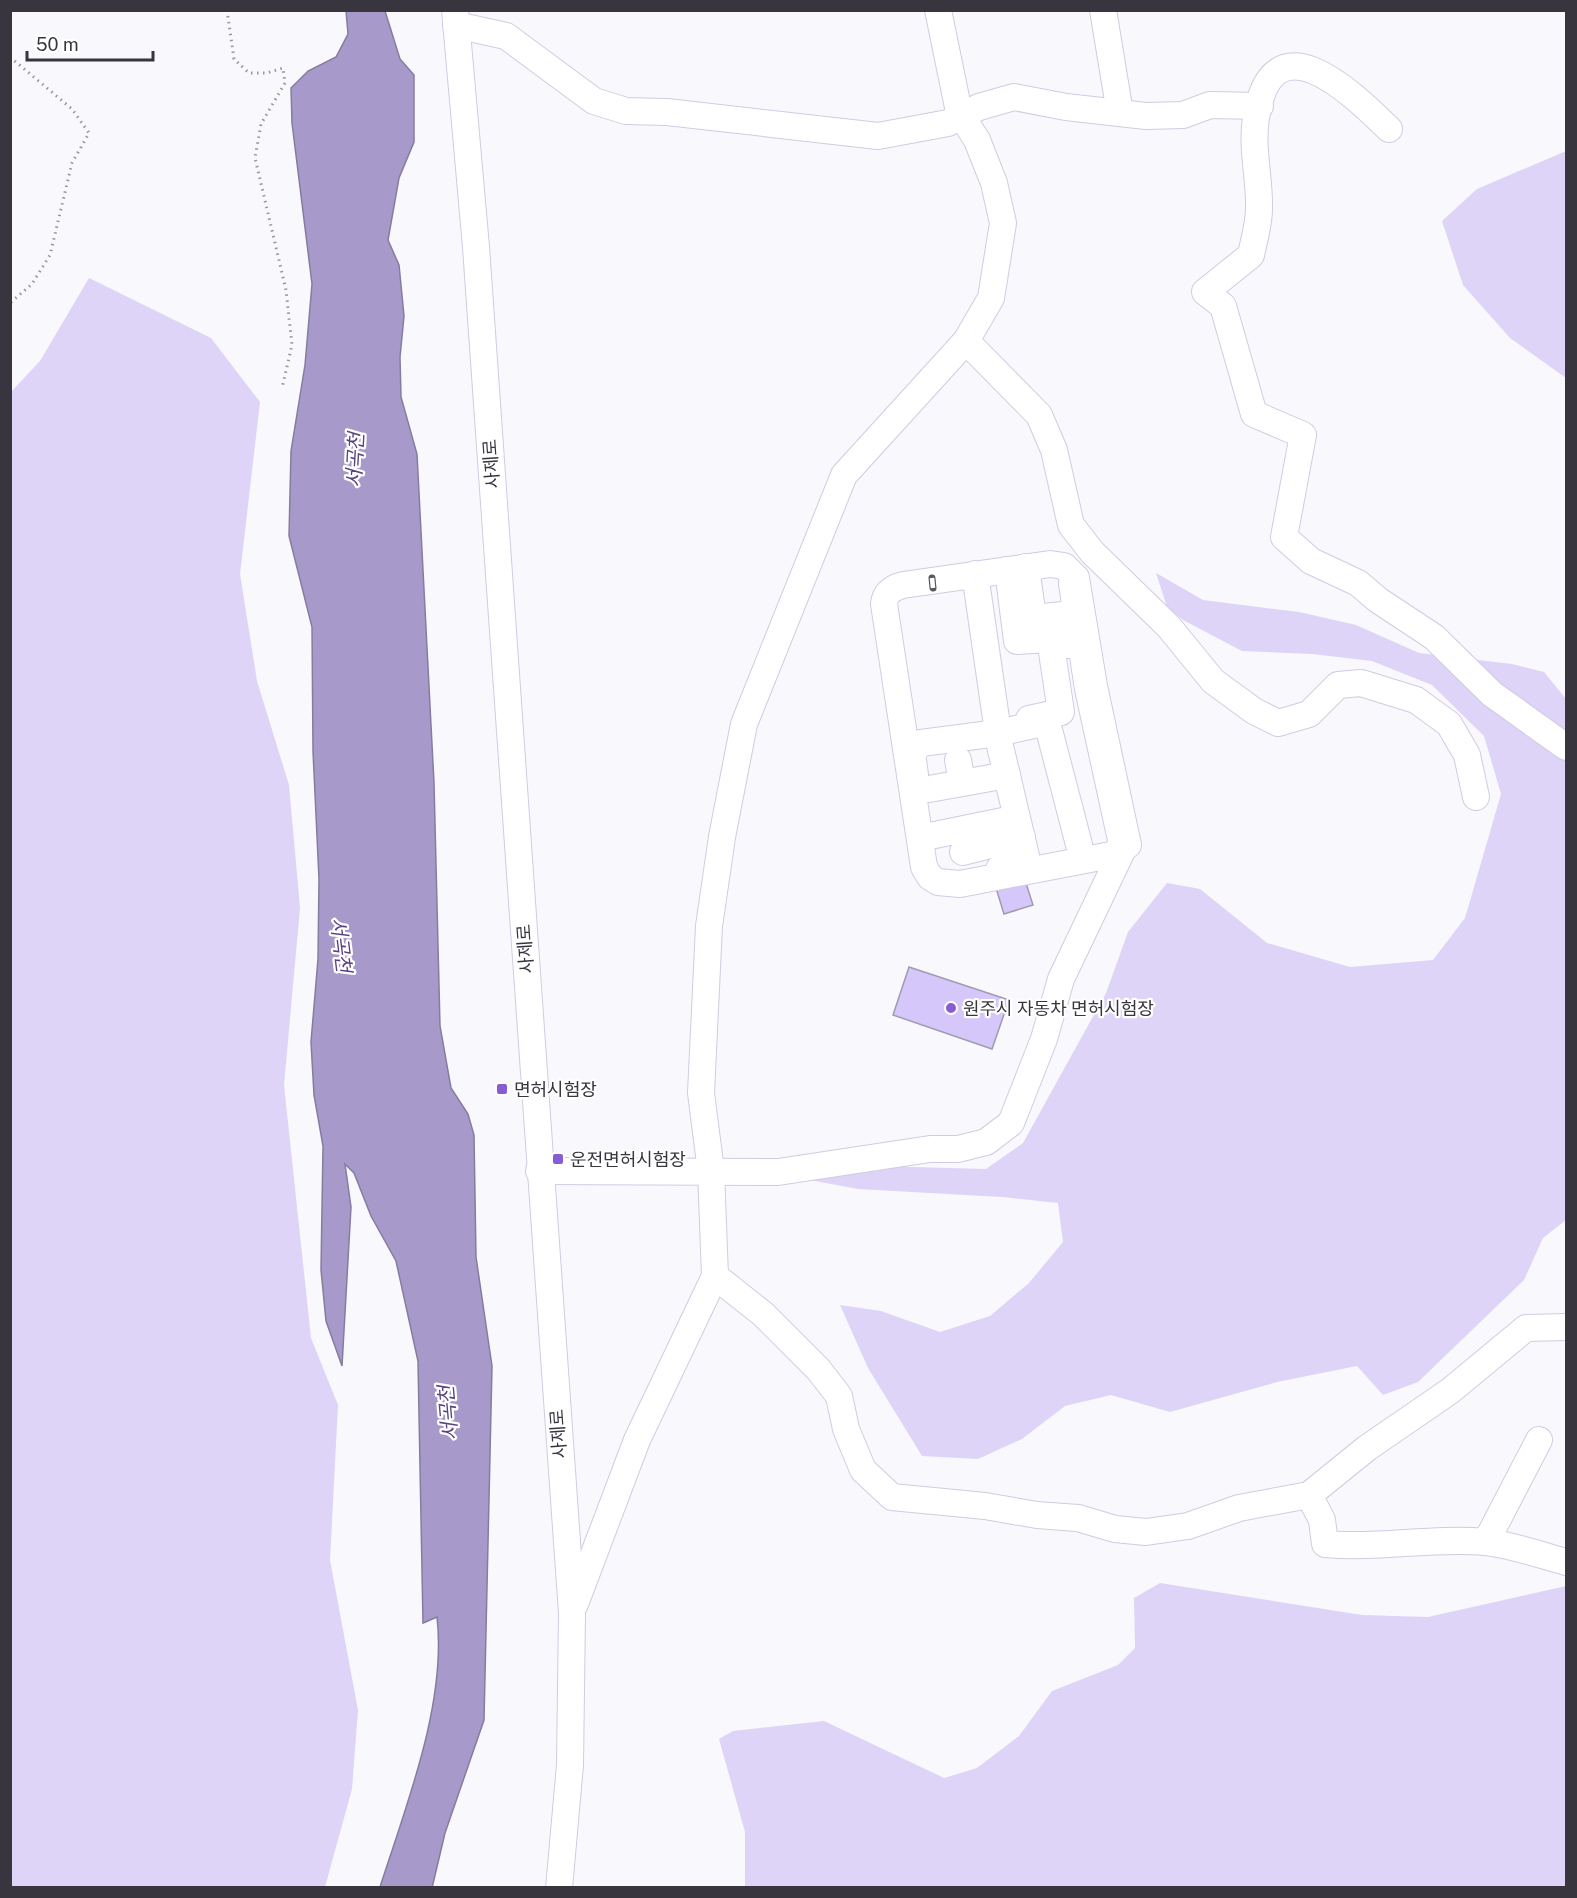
<svg xmlns="http://www.w3.org/2000/svg" width="1577" height="1898" font-family="'Public Sans','Noto Sans KR',sans-serif">
<style>
.green{fill:#ddd4f7}
.water{fill:#a79aca;stroke:#867ca0;stroke-width:1.5}
.building{fill:#d5c7fa;stroke:#a19bb1;stroke-width:1.5}
.lines{fill:none;stroke-linecap:round;stroke-linejoin:round}
.minor-casing{stroke:#d1cbe3;stroke-width:28}
.path{stroke:#99979e;stroke-width:3;stroke-dasharray:1.5 4.5;stroke-linecap:butt}
.minor{stroke:#fff;stroke-width:26}
.rail-casing{stroke:#58565f;stroke-width:7}
.rail{stroke:#fff;stroke-width:4.5;stroke-dasharray:14;stroke-linecap:butt}
.poi-dot{fill:#885cd5;stroke:#fff;stroke-width:2}
.labels{text-anchor:middle;dominant-baseline:central;stroke-width:4.5;stroke-linejoin:round;paint-order:stroke}
.street-label{font-size:18px;fill:#38353f;stroke:#fff}
.poi-label{font-size:18px;fill:#38353f;stroke:#fff;text-anchor:start}
.water-label{font-size:20px;font-style:italic;fill:#594483;stroke:#fff}
</style>
<rect width="100%" height="100%" fill="#f9f8fd"/>
<g class="green">
<polygon points="1566,151 1566,378 1510,338 1463,285 1442,221 1477,189"/>
<polygon points="89,278 211,338 260,402 240,574 257,681 289,785 300,908 284,1085 311,1338 338,1405 330,1560 358,1710 352,1789 325,1887 11,1887 11,392 40,361"/>
<polygon points="1156,573 1203,600 1299,612 1356,625 1419,653 1512,664 1544,672 1566,699 1566,1220 1543,1238 1524,1280 1418,1382 1383,1395 1357,1366 1277,1382 1170,1412 1111,1395 1065,1406 1022,1439 978,1459 922,1456 868,1368 840,1305 881,1311 940,1332 990,1316 1029,1283 1063,1242 1058,1203 1002,1197 858,1189 794,1177 840,1165 986,1169 1023,1143 1106,993 1128,932 1167,883 1200,889 1267,943 1350,967 1433,960 1465,918 1501,794 1484,736 1432,685 1372,661 1312,654 1242,651 1183,620 1167,607"/>
<polygon points="1160,1583 1362,1615 1428,1617 1566,1586 1566,1887 745,1887 745,1832 719,1739 733,1731 824,1721 944,1778 977,1768 1019,1736 1052,1691 1118,1665 1135,1648 1134,1598"/>
</g>
<path class="water" d="M346 11H385L400 59 414 75V142L399 178 388 240 399 265 404 316 400 357 401 397 417 454 434 783 440 1026 451 1088 468 1114 474 1135 476 1257 492 1366 484 1720 445 1833 432 1888 380 1887C406 1806 447 1703 437 1617L423 1623 418 1361 396 1261 371 1216 354 1173 345 1164 351 1207 342 1366 326 1321 321 1270 323 1146 314 1095 311 1042 318 959 319 879 313 751 312 627 289 536 291 451 305 365 312 284 292 123 291 88 308 71 336 57 348 34Z"/>
<g class="building">
<polygon points="1025,880 1033,905 1004,914 996,888"/>
<polygon points="909,967 1009,1000 992,1049 893,1015"/>
</g>
<g class="lines">
<g class="minor-casing">
<g id="minor">
<polyline points="455,10 476,247 572,1613 570,1765 559,1888"/>
<polyline points="1103,10 1120,113"/>
<polyline points="456,25 506,36 594,101 626,111 667,112 878,136 948,123 979,107 1014,97 1066,107 1146,116 1183,115 1210,105 1260,106"/>
<path d="M1389 129C1349 90 1272 16 1256 118 1251 147 1260 180 1259 209 1259 224 1254 240 1251 255L1205 292 1223 306 1254 414 1303 435 1284 537 1311 561 1358 583 1378 600 1434 637 1492 694 1566 747"/>
<polyline points="966,341 1039,415 1054,450 1071,525 1092,552 1169,627 1213,681 1254,711 1278,723 1309,714 1338,685 1361,683 1416,700 1449,724 1467,755 1476,797"/>
<path d="M1050 564 1064 566 1076 578 1094 686 1128 845 1111 855 960 884 938 882 930 877 924 867 884 604C885 593 892 588 903 585Z"/>
<polyline points="1026,567 1033,618 1063,615 1067,645"/>
<polyline points="1008,570 1017,641 1050,639 1061,712 1029,719"/>
<polyline points="975,574 1000,746 1026,856 1020,863 999,869"/>
<polyline points="958,760 960,771"/>
<polyline points="915,775 912,753 921,743 998,733 1047,722 1083,860"/>
<polyline points="929,789 1007,775"/>
<polyline points="925,837 1003,821"/>
<polyline points="963,852 1022,837"/>
<polyline points="539,1171 778,1172 930,1149 958,1149 986,1142 1011,1123 1044,1039 1061,979 1123,849 1088,689 1072,584 1076,578"/>
<polyline points="715,1276 763,1314 818,1369 839,1396 846,1429 863,1470 892,1497 985,1506 1037,1515 1078,1518 1115,1529 1146,1532 1188,1526 1239,1508 1309,1495 1367,1448 1450,1391 1526,1328 1566,1327"/>
<path d="M1309 1495 1322 1520 1325 1544C1378 1549 1432 1537 1486 1542 1512 1545 1541 1555 1566 1562"/>
<polyline points="1486,1542 1539,1440"/>
<polyline points="575,1604 637,1440 715,1276 711,1171 701,1093 709,926 722,837 744,724 844,475 966,341 991,298 1003,223 994,183 977,140 959,112 938,10"/>
</g>
</g>
<g class="path">
<polyline points="227,10 234,59 249,73 267,73 283,68 285,83 261,124 255,158 286,290 292,345 282,388"/>
<polyline points="10,57 72,109 89,133 72,163 50,255 32,284 10,303"/>
</g>
<use href="#minor" class="minor"/>
<g class="rail-casing">
<polyline id="rail" points="932,578 933,588"/>
</g>
<use href="#rail" class="rail"/>
</g>
<g class="poi-dot">
<circle cx="951" cy="1008" r="6"/>
<rect x="496" y="1083" width="12" height="12" rx="3"/>
<rect x="552" y="1153" width="12" height="12" rx="3"/>
</g>
<g class="labels">
<g class="street-label">
<text transform="translate(491 464) rotate(-94)">사제로</text>
<text transform="translate(525 949) rotate(-94)">사제로</text>
<text transform="translate(558 1434) rotate(-94)">사제로</text>
</g>
<g class="poi-label">
<text x="963" y="1008">원주시 자동차 면허시험장</text>
<text x="514" y="1089">면허시험장</text>
<text x="570" y="1159">운전면허시험장</text>
</g>
<g class="water-label">
<text transform="translate(355 460) rotate(-87)">서곡천</text>
<text transform="translate(341 945) rotate(83)">서곡천</text>
<text transform="translate(448 1413) rotate(-95)">서곡천</text>
</g>
</g>
<rect width="1577" height="1898" fill="none" stroke="#38353f" stroke-width="24"/>
<path d="M27 51v9h126v-9" fill="none" stroke="#38353f" stroke-width="3"/>
<text x="36" y="51" font-size="18" fill="#38353f" stroke="#ffffff" stroke-width="4.5" paint-order="stroke">50 m</text>
</svg>
